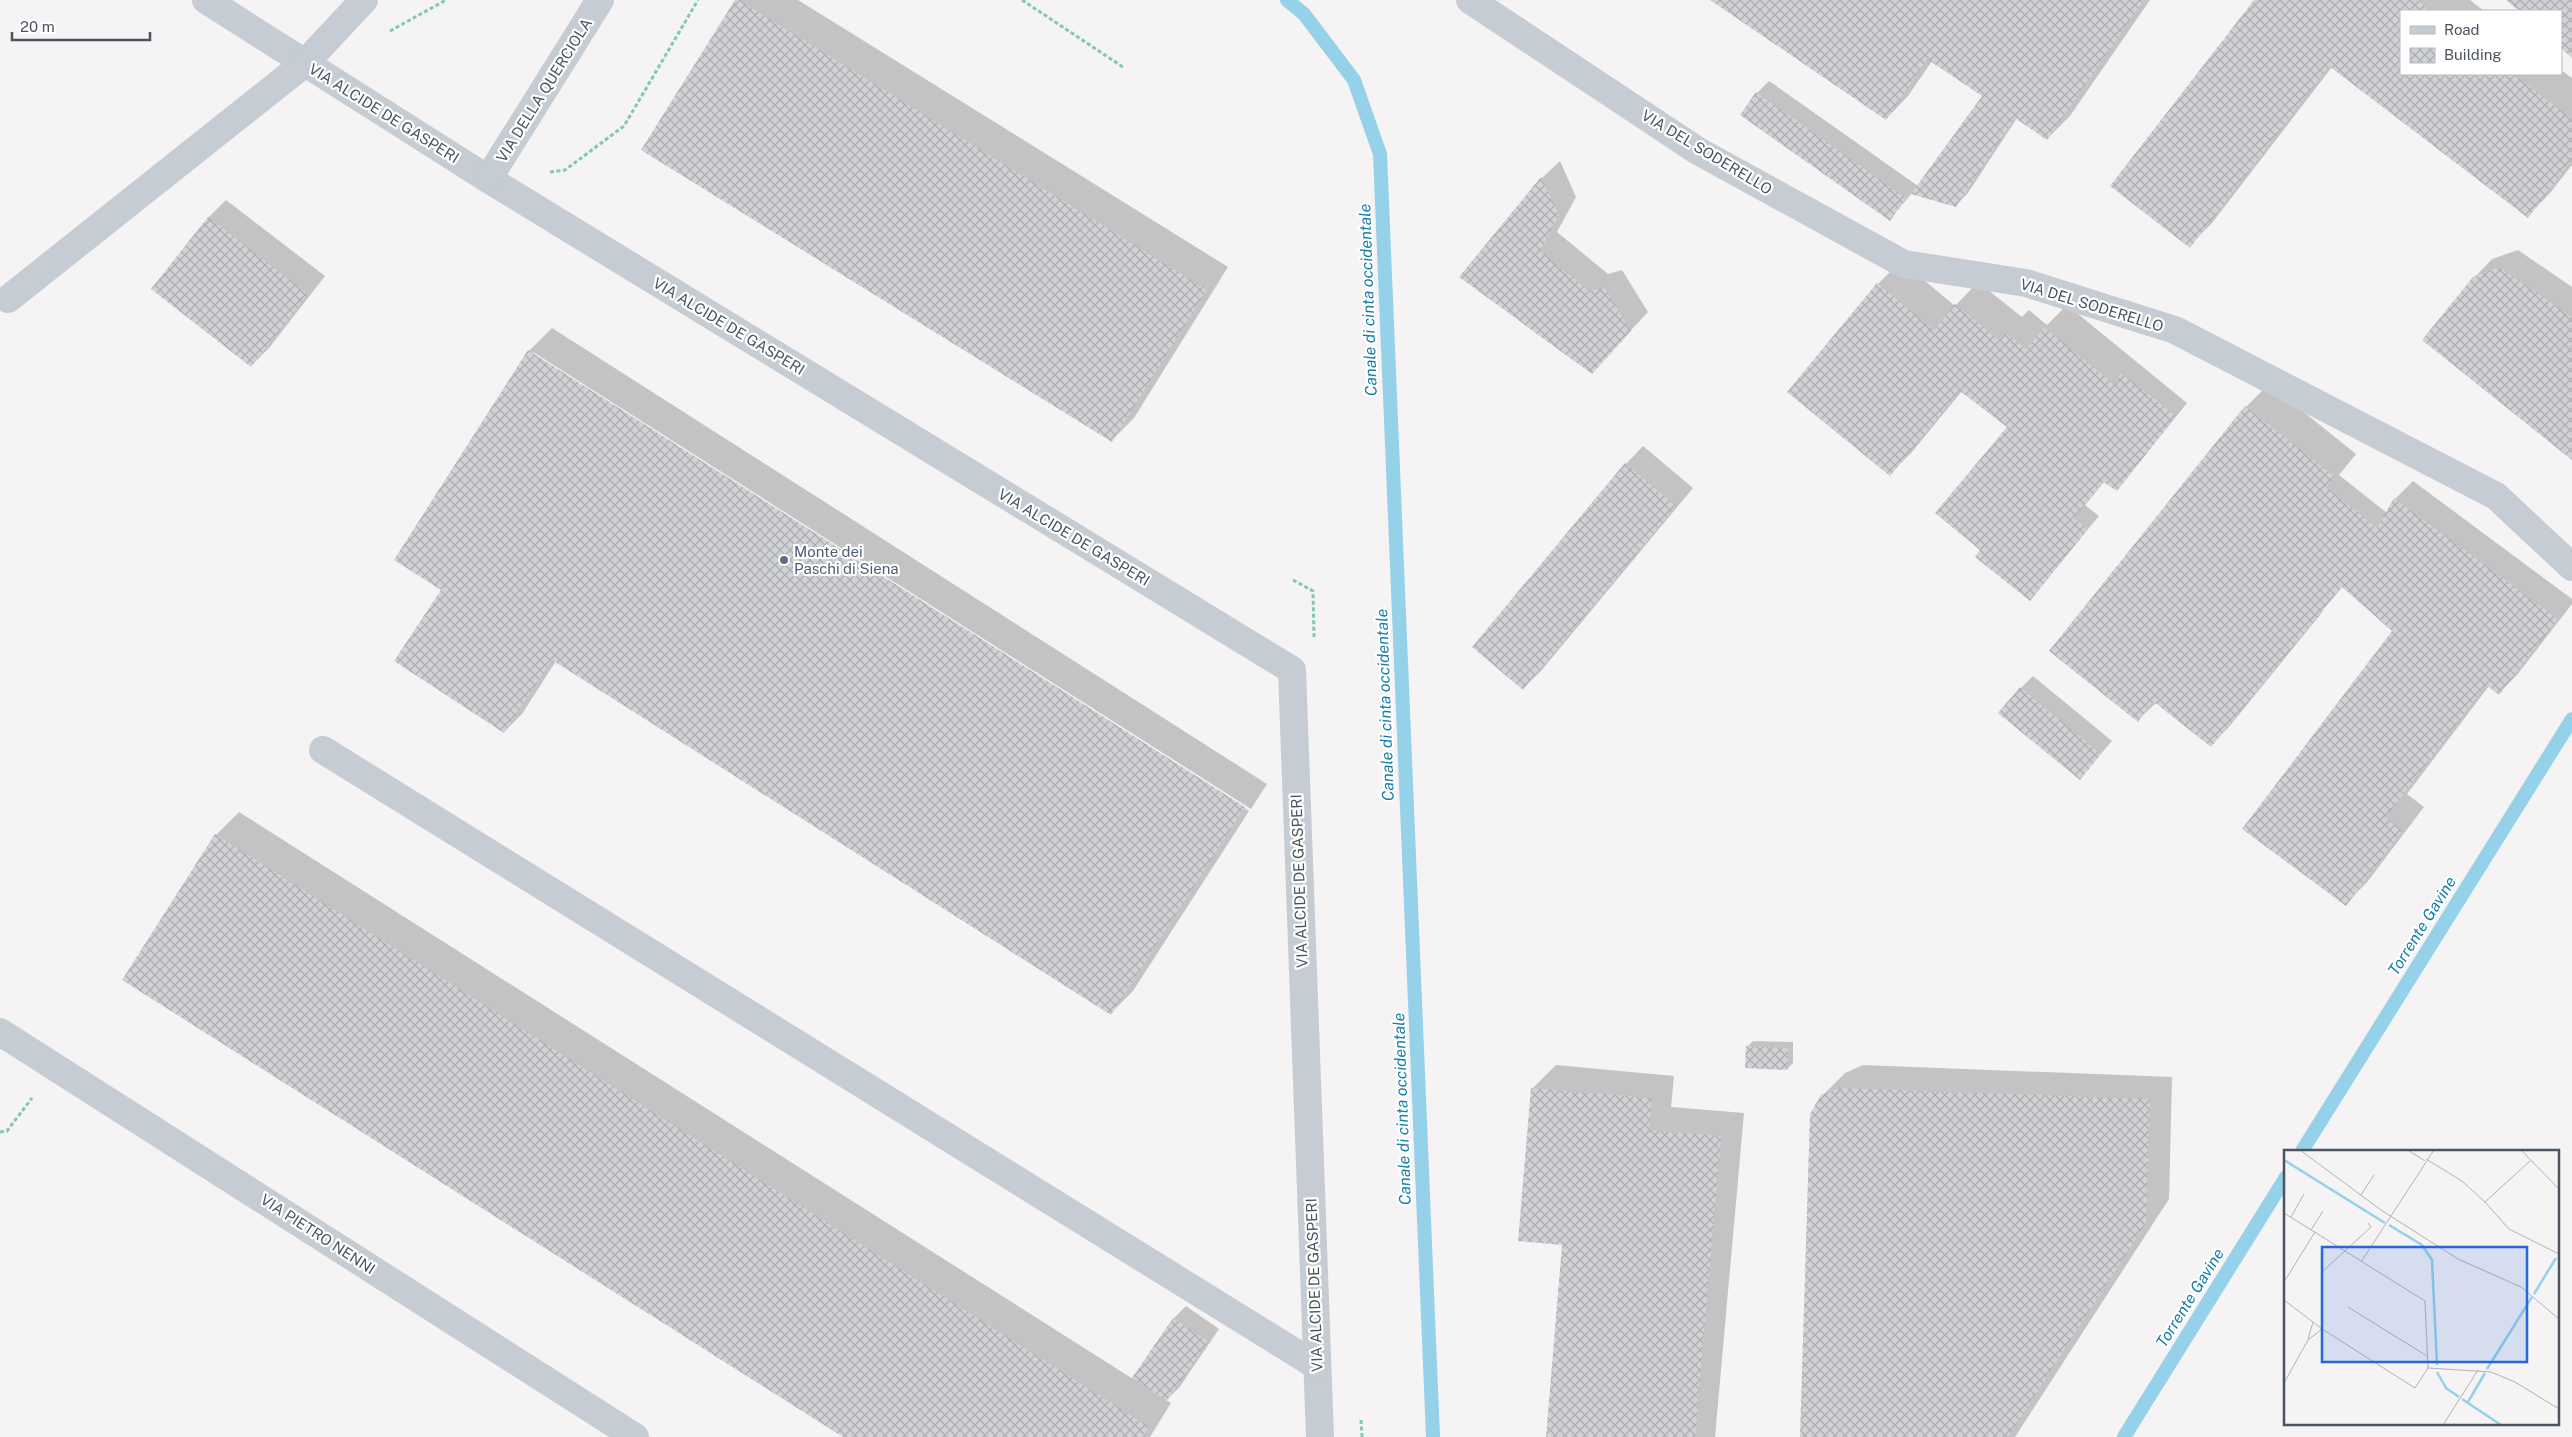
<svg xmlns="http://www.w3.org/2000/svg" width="2572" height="1437" font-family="'Public Sans',sans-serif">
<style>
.shadow{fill:#0003}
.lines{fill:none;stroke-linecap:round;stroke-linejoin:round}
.stream{stroke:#95d1e8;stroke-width:14}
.building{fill:url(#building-cross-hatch)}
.path{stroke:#7fcbab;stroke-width:3;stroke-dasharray:4 2.5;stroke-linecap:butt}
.minor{stroke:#c5ccd3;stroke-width:28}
.service-dot{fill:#5c6f8a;stroke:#fff;stroke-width:2}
.labels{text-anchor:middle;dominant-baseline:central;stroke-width:4.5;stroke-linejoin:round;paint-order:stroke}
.street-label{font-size:15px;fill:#4b545f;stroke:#fff}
.service-label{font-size:15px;fill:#4e5e75;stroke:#fff;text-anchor:start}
.water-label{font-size:16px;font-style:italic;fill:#157ea8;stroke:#fff}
.inset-river{fill:none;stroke:#95d1e8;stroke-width:2.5}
.inset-road{fill:none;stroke:#b1b3b8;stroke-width:1}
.view{fill:#2667db;fill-opacity:0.15;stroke:#2667db;stroke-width:2.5}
.inset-edge{fill:none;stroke:#4b545f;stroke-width:2.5}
</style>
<defs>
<pattern id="building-cross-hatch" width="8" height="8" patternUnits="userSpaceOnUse" patternTransform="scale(1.25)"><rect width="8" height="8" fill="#d0d2d6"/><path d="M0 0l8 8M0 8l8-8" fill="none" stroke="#abadb1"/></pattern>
</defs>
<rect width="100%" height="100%" fill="#f5f3f3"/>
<g class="shadow">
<polygon points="737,0 798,0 1228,267 1134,418 1111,441"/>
<polygon points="1712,0 2150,0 2070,116 2047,139 2017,118 1968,193 1956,205 1912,193 1890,219 1742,114 1757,93 1769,81 1918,186 1985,96 1932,61 1908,96 1886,119"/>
<polygon points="2255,0 2470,0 2484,11 2401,11 2401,74 2561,74 2561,70 2572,78 2572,165 2550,193 2528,216 2332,67 2212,223 2189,246"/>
<polygon points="2508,0 2572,0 2572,56 2561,46 2561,11 2521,11"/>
<polygon points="1560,161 1576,197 1557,232 1608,274 1622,270 1648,312 1592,372 1461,277 1542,178"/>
<polygon points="226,200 325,276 269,348 251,366 208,218"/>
<polygon points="2518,250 2572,287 2572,458 2474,278 2492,259"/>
<polygon points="1901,261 1955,306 1978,282 2022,317 2029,310 2047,325 2067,305 2187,403 2117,490 2104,482 2085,505 2099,516 2030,599 1981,550 2008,428 1962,391 1912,452 1890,474 1789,392 1878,284"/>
<polygon points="552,328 1267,784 1251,809 533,352 533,355 1249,811 1133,991 1110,1014 556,661 522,714 504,732 443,589 529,351"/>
<polygon points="2269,384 2356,454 2339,475 2387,513 2395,499 2413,481 2572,599 2572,604 2517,675 2499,693 2489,686 2407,794 2424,807 2368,881 2346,904 2397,626 2343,586 2318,612 2320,614 2325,609 2228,728 2211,745 2157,702 2138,720 2246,407"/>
<polygon points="1643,446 1693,488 1541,671 1523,688 1626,464"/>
<polygon points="2033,676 2112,741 2080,778 2021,688"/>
<polygon points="239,812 1133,1379 1174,1318 1186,1306 1219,1329 1179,1388 1166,1400 1171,1403 1150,1437 845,1437 216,835"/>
<polygon points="1753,1041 1793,1042 1793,1063 1787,1069 1747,1047"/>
<polygon points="1556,1065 1674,1076 1671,1107 1744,1113 1715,1437 1547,1437 1563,1244 1520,1240 1533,1088"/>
<polygon points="1863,1065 2172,1077 2169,1199 2015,1437 1801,1437 1822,1096 1845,1073"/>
</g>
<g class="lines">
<g class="stream">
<polyline points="1287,0 1304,14 1354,80 1380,154 1433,1437"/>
<polyline points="2302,1151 2572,719"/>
<polyline points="2124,1437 2286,1177"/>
</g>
</g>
<g class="building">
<polygon points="735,0 739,0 1207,290 1112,442 641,150"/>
<polygon points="1710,0 2144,0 2047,140 2015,118 1956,207 1911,194 1982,96 1927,59 1886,120"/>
<polygon points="2254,0 2417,0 2432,11 2401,11 2401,74 2513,74 2572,119 2572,160 2528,218 2329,66 2190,248 2110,186"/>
<polygon points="2506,0 2572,0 2572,58 2561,48 2561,11 2519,11"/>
<polygon points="1756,92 1906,198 1890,221 1740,115"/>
<polygon points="1541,177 1559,215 1540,251 1589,291 1604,287 1631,331 1592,374 1459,277"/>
<polygon points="208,217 308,294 251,367 151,289"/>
<polygon points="2499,267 2572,317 2572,344 2569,348 2572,350 2572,460 2422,340 2473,277"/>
<polygon points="1877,283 1934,330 1955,304 1999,340 2005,332 2026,349 2044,327 2115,385 2121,373 2176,416 2117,491 2103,482 2074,518 2088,529 2030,601 1975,557 1980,550 1935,513 2007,427 1960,391 1890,476 1787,392"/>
<polygon points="528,350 1245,807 1111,1015 552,660 504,733 394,661 441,590 394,560"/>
<polygon points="2245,406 2335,477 2326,487 2377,528 2394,498 2558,619 2499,695 2486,685 2386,817 2402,831 2346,906 2242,829 2392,631 2342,587 2211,747 2153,701 2138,722 2049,651"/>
<polygon points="1625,463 1676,506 1523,690 1472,647"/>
<polygon points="2020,687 2101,754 2080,780 1998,713"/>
<polygon points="215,834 1149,1427 1143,1437 843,1437 122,980"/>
<polygon points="1746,1046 1788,1048 1788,1070 1745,1068"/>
<polygon points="1531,1088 1652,1098 1649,1130 1721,1136 1695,1437 1546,1437 1562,1245 1518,1241"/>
<polygon points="1839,1088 2150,1099 2146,1223 2008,1437 1800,1437 1810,1114 1821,1095"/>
<polygon points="1173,1318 1208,1341 1167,1401 1132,1378"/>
</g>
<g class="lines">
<g class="path">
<polyline points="1022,0 1123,67"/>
<polyline points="390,31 446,0"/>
<polyline points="550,172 565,170 624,126 698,0"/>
<polyline points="1293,580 1313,591 1314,637"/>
<polyline points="0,1132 7,1131 32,1098"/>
<polyline points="1361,1420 1362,1437"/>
</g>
<g class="minor">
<polyline points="206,0 488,179 1292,670 1320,1437"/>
<polyline points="1470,0 1698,151 1904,264 2026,283 2175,330 2496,496 2572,567"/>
<polyline points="488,179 600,0"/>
<polyline points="8,299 305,63 364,0"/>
<polyline points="323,750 1317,1366"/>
<polyline points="0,1032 635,1437"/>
</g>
</g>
<circle class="service-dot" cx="784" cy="560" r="5"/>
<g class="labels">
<g class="street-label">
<text transform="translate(544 90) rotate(-58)">VIA DELLA QUERCIOLA</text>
<text transform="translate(384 113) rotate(32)">VIA ALCIDE DE GASPERI</text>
<text transform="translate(1707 152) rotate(31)">VIA DEL SODERELLO</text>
<text transform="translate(2092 305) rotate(17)">VIA DEL SODERELLO</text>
<text transform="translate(729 326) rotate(31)">VIA ALCIDE DE GASPERI</text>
<text transform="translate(1074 537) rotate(31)">VIA ALCIDE DE GASPERI</text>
<text transform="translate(1299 881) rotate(-92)">VIA ALCIDE DE GASPERI</text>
<text transform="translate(318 1234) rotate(33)">VIA PIETRO NENNI</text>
<text transform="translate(1314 1285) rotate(-92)">VIA ALCIDE DE GASPERI</text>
</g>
<g class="service-label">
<text x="794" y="551">Monte dei<tspan x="794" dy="17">Paschi di Siena</tspan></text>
</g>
<g class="water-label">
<text transform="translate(1368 300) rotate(-92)">Canale di cinta occidentale</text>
<text transform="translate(1385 705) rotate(-92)">Canale di cinta occidentale</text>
<text transform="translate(2422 926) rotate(-58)">Torrente Gavine</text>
<text transform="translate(1402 1109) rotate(-92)">Canale di cinta occidentale</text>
<text transform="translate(2190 1298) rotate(-58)">Torrente Gavine</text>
</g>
</g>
<g transform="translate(2284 1150)">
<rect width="275" height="275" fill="#f5f3f3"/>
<path class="inset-river" d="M0 10 101 73M105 75 138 95 148 110 153 215M250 144 272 108M203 219 248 147M153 222 162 238 175 247M178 249 217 275M184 252 201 223"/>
<path class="inset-road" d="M16 0 97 60 174 109 237 137 275 169M124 0 141 11M237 0 275 39M142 9 178 31 201 52M246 11 201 52 225 79 275 104M77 45 90 25M0 63 141 151 144 218M7 67 20 44M27 80 39 61M77 112 150 0M39 121 87 77 84 73M0 132 31 82M0 150 38 179 131 238 144 218M64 157 143 206M24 189 29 172M144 218 207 222 231 232 275 259M0 233 24 190 38 179M159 275 194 220"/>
<path class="view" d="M38 97H243V212H38Z"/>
<rect width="275" height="275" class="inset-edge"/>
</g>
<rect x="2400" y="10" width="162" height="65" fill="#ffffff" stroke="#b7bbbf"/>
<rect x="2410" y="26" width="25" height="8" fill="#c5ccd3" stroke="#b7bbbf"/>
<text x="2444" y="35" font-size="15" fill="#4b545f">Road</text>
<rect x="2410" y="48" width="25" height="15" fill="url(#building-cross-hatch)" stroke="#b7bbbf"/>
<text x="2444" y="60" font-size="15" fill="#4b545f">Building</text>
<path d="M12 32v8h138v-8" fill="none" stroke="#4b545f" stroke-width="2.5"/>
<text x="20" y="32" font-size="15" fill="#4b545f" stroke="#ffffff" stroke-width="4" paint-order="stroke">20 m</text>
</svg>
